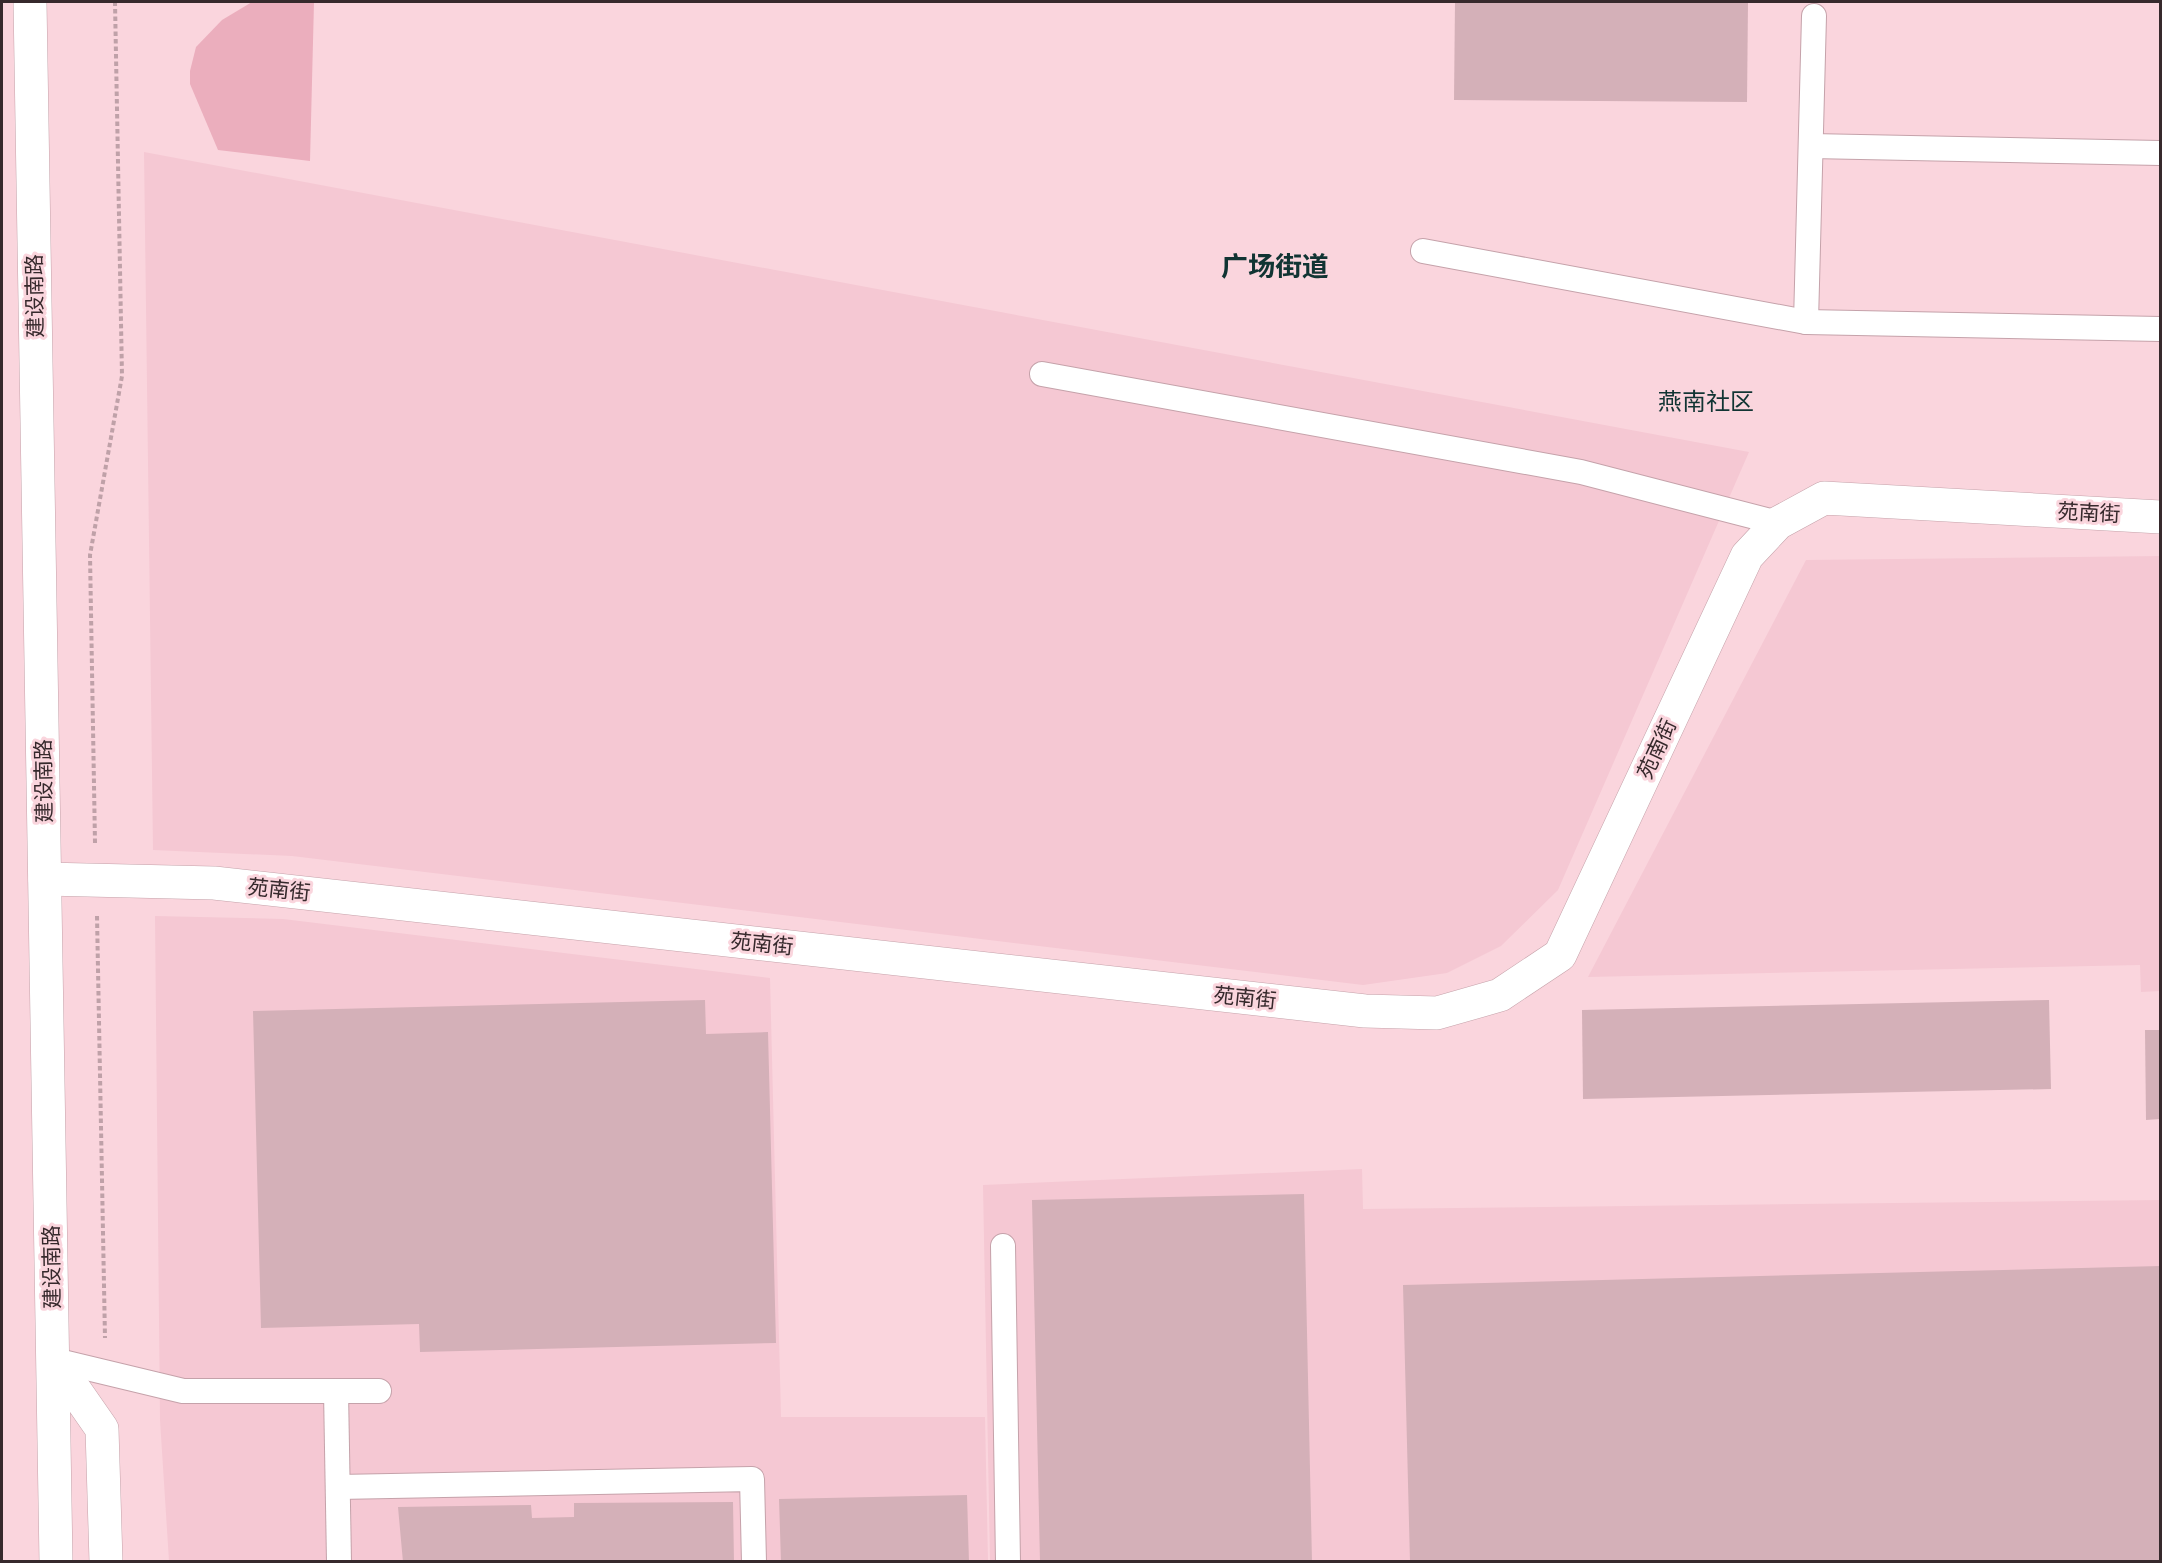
<svg xmlns="http://www.w3.org/2000/svg" width="2162" height="1563" font-family="Bitter,'Noto Sans SC',serif">
<style>
.built{fill:#f5c8d3}
.green{fill:#ebaebd}
.building{fill:#d4b0b8}
.lines{fill:none;stroke-linecap:round;stroke-linejoin:round}
.service-casing{stroke:#c5a2aa;stroke-width:26}
.minor-casing{stroke:#c5a2aa;stroke-width:34}
.primary-casing{stroke:#c5a2aa;stroke-width:34}
.path{stroke:#bfa1a8;stroke-width:4;stroke-dasharray:4.5 3;stroke-linecap:butt}
.service{stroke:#fff;stroke-width:24}
.minor{stroke:#fff;stroke-width:33}
.primary{stroke:#fff;stroke-width:33}
.labels{text-anchor:middle;dominant-baseline:central;stroke-width:6;stroke-linejoin:round;paint-order:stroke}
.street-label{font-size:21px;fill:#36292c;stroke:#fad5dd}
.quarter-label{font-size:24px;fill:#113433;stroke:#fad5dd}
.district-label{font-size:27px;font-weight:bold;fill:#113433;stroke:#fad5dd}
</style>
<rect width="100%" height="100%" fill="#fad5dd"/>
<g class="built">
<polygon points="144,152 1749,452 1558,890 1501,946 1447,973 1363,985 292,856 153,850"/>
<polygon points="2160,556 2160,991 2141,992 2140,965 1588,977 1806,560"/>
<polygon points="155,916 283,919 770,978 781,1417 985,1417 988,1561 169,1561 160,1420"/>
<polygon points="1362,1169 1363,1209 2160,1200 2160,1561 990,1561 983,1185"/>
</g>
<polygon class="green" points="252,2 314,2 310,161 218,150 190,84 190,71 196,47 222,20"/>
<g class="building">
<polygon points="1455,2 1748,2 1747,102 1454,100"/>
<polygon points="705,1000 706,1034 768,1032 776,1343 420,1352 419,1324 261,1328 253,1011"/>
<polygon points="2049,1000 2051,1089 1583,1099 1582,1010"/>
<polygon points="2145,1030 2160,1030 2160,1119 2146,1120"/>
<polygon points="1304,1194 1312,1562 1040,1562 1032,1200"/>
<polygon points="2160,1266 2160,1562 1410,1562 1403,1285"/>
<polygon points="967,1495 969,1562 781,1562 779,1499"/>
<polygon points="733,1502 734,1562 403,1562 398,1507 531,1505 532,1518 574,1517 574,1503"/>
</g>
<g class="lines">
<g class="service-casing">
<g id="service">
<polyline points="1811,146 2160,153"/>
<polyline points="1423,251 1806,322 2160,329"/>
<polyline points="1806,322 1814,16"/>
<polyline points="1042,374 1581,472 1778,523"/>
<polyline points="1003,1246 1008,1562"/>
<polyline points="54,1360 183,1391 379,1391"/>
<polyline points="336,1391 339,1562"/>
<polyline points="338,1487 752,1479 754,1562"/>
</g>
</g>
<g class="minor-casing">
<polyline id="minor" points="45,879 214,883 1365,1011 1437,1013 1500,995 1560,955 1747,556 1778,523 1824,498 2160,517"/>
</g>
<g class="primary-casing">
<g id="primary">
<polyline points="30,2 56,1562"/>
<polyline points="54,1360 102,1429 106,1562"/>
</g>
</g>
<g class="path">
<polyline points="95,843 90,555 122,376 115,2"/>
<polyline points="97,916 105,1338"/>
</g>
<use href="#service" class="service"/>
<use href="#minor" class="minor"/>
<use href="#primary" class="primary"/>
</g>
<g class="labels">
<g class="street-label">
<text transform="translate(35 296) rotate(-91)">建设南路</text>
<text transform="translate(2089 513) rotate(3)">苑南街</text>
<text transform="translate(1657 749) rotate(-65)">苑南街</text>
<text transform="translate(44 781) rotate(-91)">建设南路</text>
<text transform="translate(279 890) rotate(6)">苑南街</text>
<text transform="translate(762 944) rotate(6)">苑南街</text>
<text transform="translate(1245 998) rotate(6)">苑南街</text>
<text transform="translate(52 1267) rotate(-91)">建设南路</text>
</g>
<g class="quarter-label">
<text x="1706" y="402">燕南社区</text>
</g>
<g class="district-label">
<text x="1275" y="267">广场街道</text>
</g>
</g>
<rect width="2162" height="1563" fill="none" stroke="#36292c" stroke-width="6"/>
</svg>
